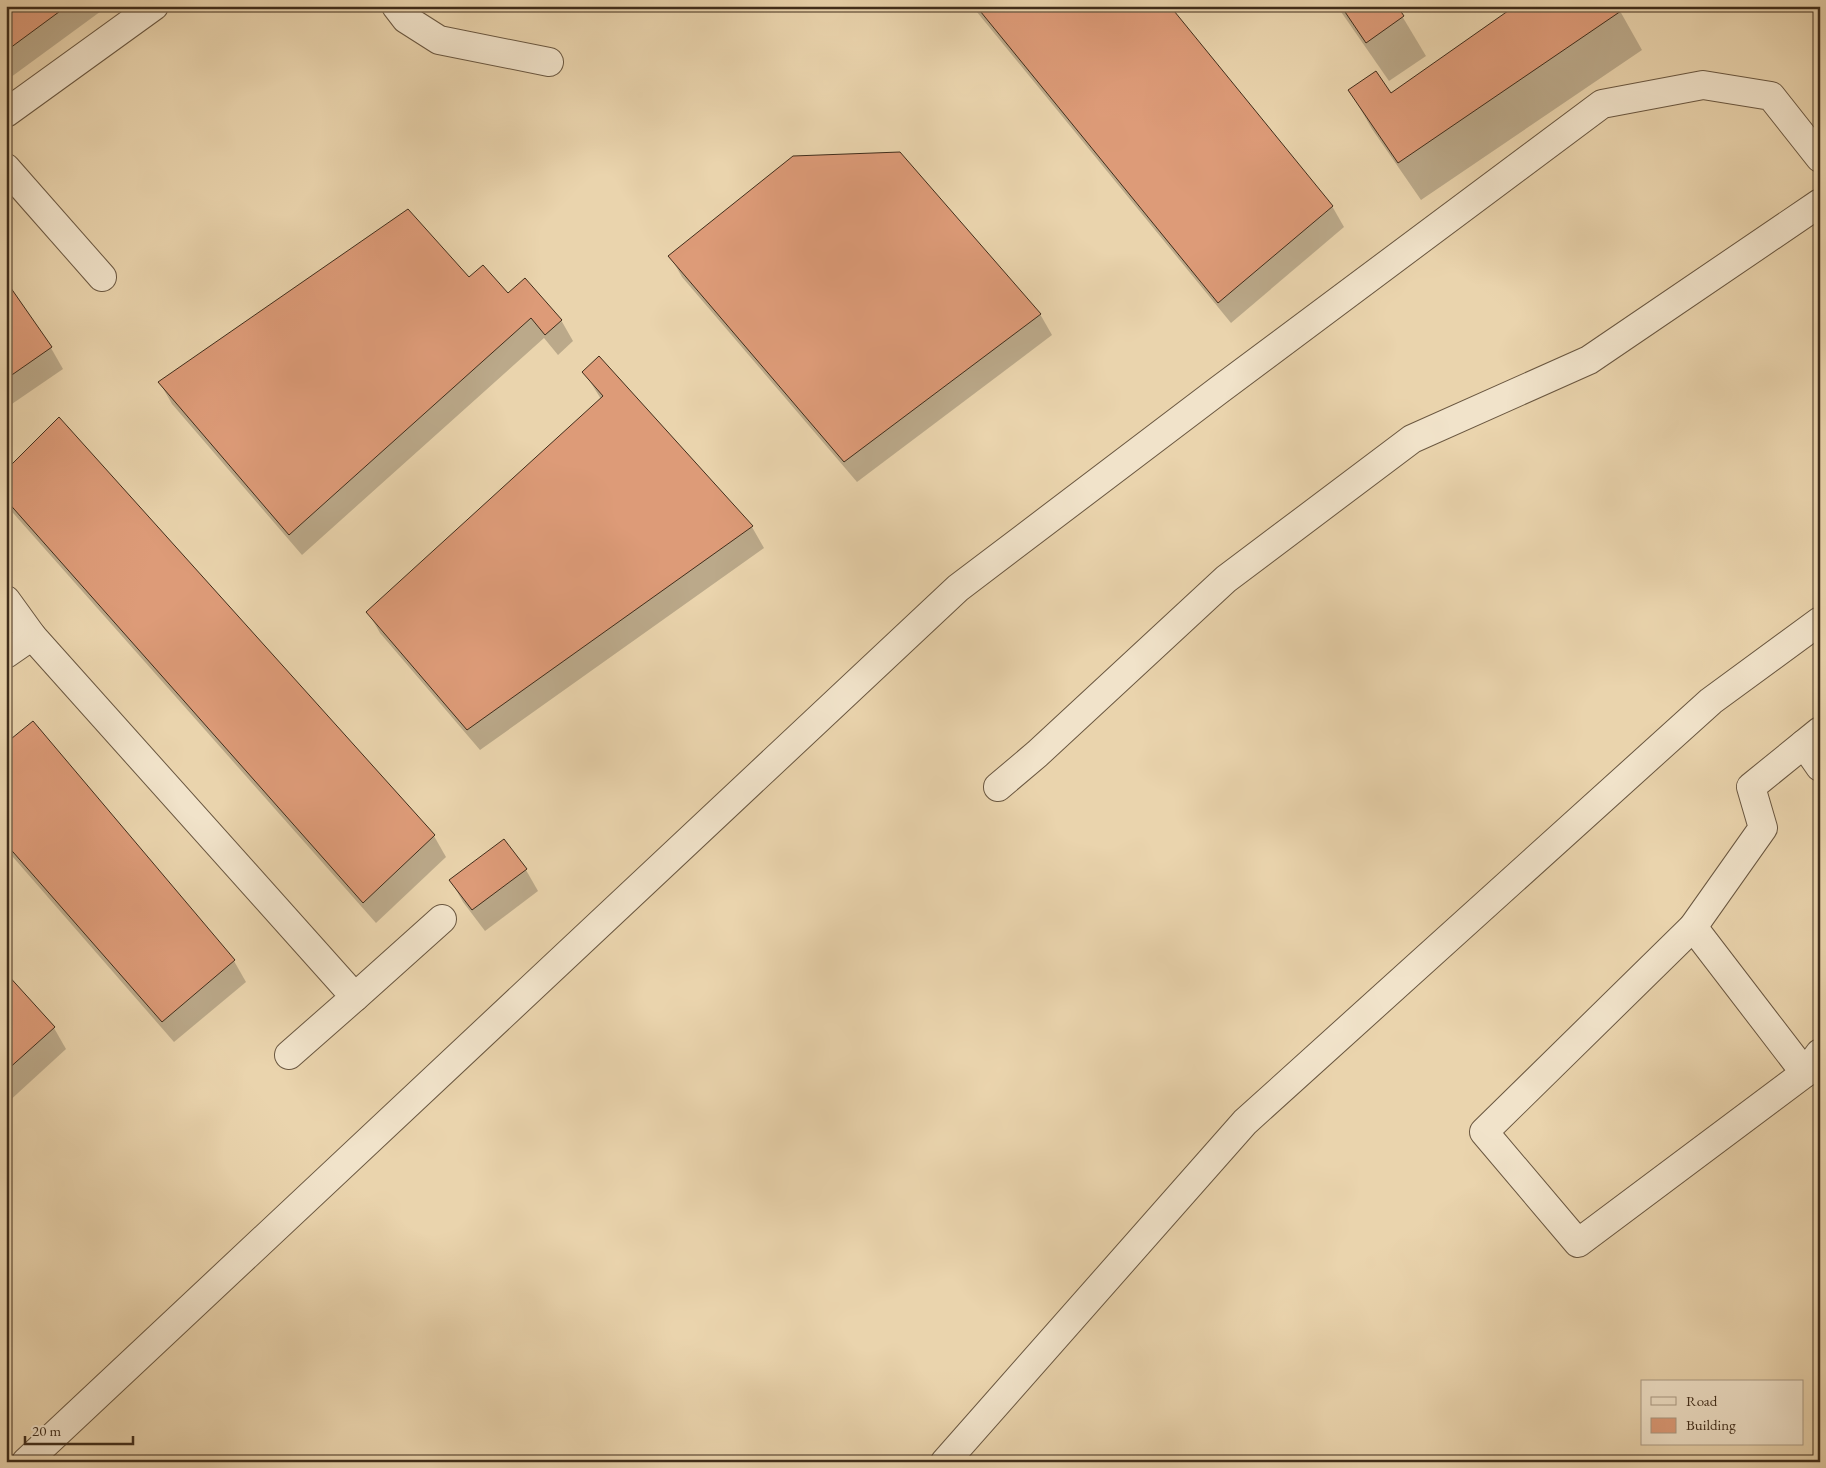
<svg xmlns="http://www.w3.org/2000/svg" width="1826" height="1468" font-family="'EB Garamond',serif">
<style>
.shadow{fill:#0003}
.building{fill:#dd9b78;stroke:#402d1b}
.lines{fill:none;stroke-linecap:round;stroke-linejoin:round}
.minor-casing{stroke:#6a5740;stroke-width:30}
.minor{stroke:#f1e3ca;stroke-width:28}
</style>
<rect width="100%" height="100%" fill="#ead4ad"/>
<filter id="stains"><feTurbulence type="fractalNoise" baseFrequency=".004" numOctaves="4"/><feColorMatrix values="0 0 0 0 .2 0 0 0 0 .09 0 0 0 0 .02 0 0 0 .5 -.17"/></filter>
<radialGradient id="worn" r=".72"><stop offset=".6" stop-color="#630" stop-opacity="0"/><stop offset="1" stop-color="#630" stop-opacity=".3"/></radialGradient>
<g class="shadow">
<polygon points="6,6 108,6 7,80"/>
<polygon points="972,6 1168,6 1332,206 1344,227 1231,323"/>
<polygon points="1337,6 1396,6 1426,56 1389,81"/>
<polygon points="1620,11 1642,50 1421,200 1372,129 1350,91 1390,95"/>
<polygon points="670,256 1040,314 1052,335 857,482 682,277"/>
<polygon points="469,279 508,295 561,320 573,341 558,355 544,338 302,555 172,404 160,383"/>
<polygon points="6,284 51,348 63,369 6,408"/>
<polygon points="599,358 752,527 764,548 480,750 380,633 368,612 601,399 584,372"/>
<polygon points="59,419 434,836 446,857 376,923 6,505 6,472"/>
<polygon points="6,745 234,961 246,982 174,1042 6,849"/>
<polygon points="504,841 526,870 538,891 485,931 463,902 451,881"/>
<polygon points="6,975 54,1028 66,1049 6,1104"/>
</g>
<g class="building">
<polygon points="6,6 67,6 6,51"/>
<polygon points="976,6 1170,6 1333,206 1218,303"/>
<polygon points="1341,6 1397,6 1404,16 1366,43"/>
<polygon points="1515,6 1618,6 1621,11 1398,163 1348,90 1376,71 1391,93"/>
<polygon points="900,152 1041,314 844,462 668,256 793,156"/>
<polygon points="408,209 469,277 483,265 508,293 525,278 562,320 545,335 531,318 289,535 158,382"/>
<polygon points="6,281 52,347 6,379"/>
<polygon points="599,356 753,526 467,730 366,612 603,396 582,372"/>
<polygon points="59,417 435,835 363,903 6,500 6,470"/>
<polygon points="33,721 235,960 162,1022 6,844 6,743"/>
<polygon points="504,839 527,869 472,910 449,880"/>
<polygon points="6,973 55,1027 6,1071"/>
</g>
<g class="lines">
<g class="minor-casing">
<g id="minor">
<polyline points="396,6 406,19 439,40 549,62"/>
<polyline points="6,113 154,6"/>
<polyline points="6,168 102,277"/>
<polyline points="6,600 32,636"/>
<polyline points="6,654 32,636 355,997 289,1055"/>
<polyline points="1820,731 1751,787 1763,828 1693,927 1484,1132 1578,1243 1805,1073 1820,1053"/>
<polyline points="1804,744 1820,767"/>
<polyline points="998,787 1037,754 1226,579 1412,439 1589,360 1820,203"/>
<polyline points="1693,927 1805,1073"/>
<polyline points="355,997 442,919"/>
<polyline points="26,1462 958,588 1219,390 1602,104 1703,85 1771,96 1820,158"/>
<polyline points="945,1462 1245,1122 1711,701 1820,621"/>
</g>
</g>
<use href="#minor" class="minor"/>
</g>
<rect width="1826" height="1468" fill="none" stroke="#ead4ad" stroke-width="25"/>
<rect x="8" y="8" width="1811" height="1453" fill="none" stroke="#402d1b" stroke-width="2.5"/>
<rect x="12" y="12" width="1801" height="1443" fill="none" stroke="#402d1b"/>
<rect x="1641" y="1380" width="162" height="65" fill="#f1e3ca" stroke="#aa9a84"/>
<rect x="1651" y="1397" width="25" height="8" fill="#f1e3ca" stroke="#aa9a84"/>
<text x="1686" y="1406" font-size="15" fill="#402d1b">Road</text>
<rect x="1651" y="1418" width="25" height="15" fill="#dd9b78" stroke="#aa9a84"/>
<text x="1686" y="1430" font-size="15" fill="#402d1b">Building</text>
<path d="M25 1436v8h108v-8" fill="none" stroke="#402d1b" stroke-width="2.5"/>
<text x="32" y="1436" font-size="15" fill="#402d1b" stroke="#f1e3ca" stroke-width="4" paint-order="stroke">20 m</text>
<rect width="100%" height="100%" filter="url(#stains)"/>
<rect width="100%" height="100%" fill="url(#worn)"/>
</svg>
